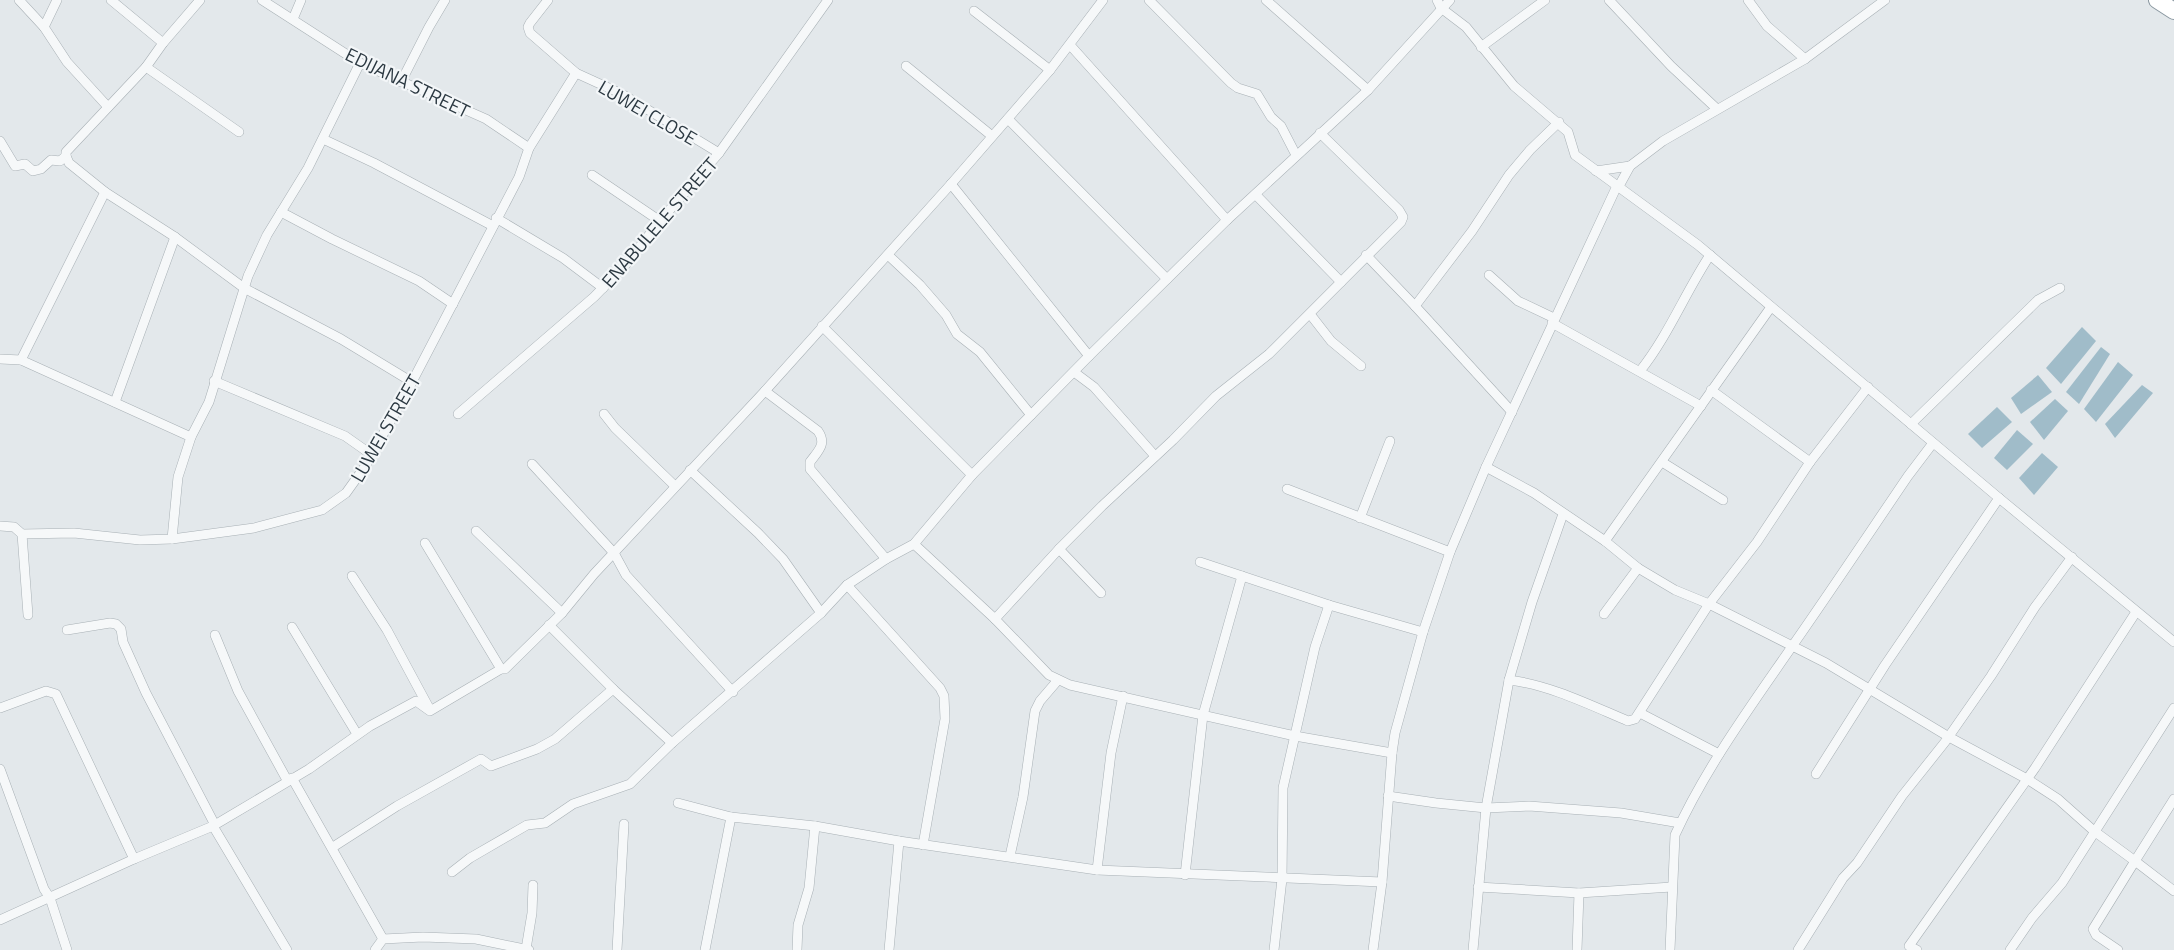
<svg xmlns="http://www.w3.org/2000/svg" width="2174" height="950" font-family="'Titillium Web',sans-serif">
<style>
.water{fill:#a0bcc9}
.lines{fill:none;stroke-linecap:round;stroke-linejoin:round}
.street-casing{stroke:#a8b0b5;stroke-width:10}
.highway-casing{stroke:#8b98a1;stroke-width:18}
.street{stroke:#f6f8f9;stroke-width:9}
.highway{stroke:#fff;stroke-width:16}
.labels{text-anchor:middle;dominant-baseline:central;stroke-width:4.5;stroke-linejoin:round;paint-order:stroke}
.street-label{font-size:19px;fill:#2c3942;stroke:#f3f6f8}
</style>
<rect width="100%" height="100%" fill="#e3e8eb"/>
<g class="water">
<polygon points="2082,327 2096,341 2061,384 2046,368"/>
<polygon points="2101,347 2110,354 2079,404 2066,392"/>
<polygon points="2118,362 2133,375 2096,422 2084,409"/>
<polygon points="2038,375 2052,392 2021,414 2011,398"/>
<polygon points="2142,385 2153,393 2115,438 2105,424"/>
<polygon points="2055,399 2068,411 2044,440 2030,422"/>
<polygon points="1997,407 2012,422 1982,448 1968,434"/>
<polygon points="2017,430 2033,444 2007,470 1994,458"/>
<polygon points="2042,453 2058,467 2034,495 2019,478"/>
</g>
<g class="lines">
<g class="street-casing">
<g id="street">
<polyline points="19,0 44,27 67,62 108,107"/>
<polyline points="111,0 163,43"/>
<polyline points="200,0 163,43 146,67 66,152 66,156 69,163 105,192 175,237 244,288 341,339 412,382"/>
<polyline points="262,0 360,63 486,119 529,148"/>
<polyline points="548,0 530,23 528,27 530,33 576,73 622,94 719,153"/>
<polyline points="1149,0 1231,83 1238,88 1257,94 1271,117 1281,126 1296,155"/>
<polyline points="1266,0 1368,90"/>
<polyline points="1437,0 1441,8 1466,27 1514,86 1568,132 1575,155 1698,245 1999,498 2174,642"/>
<polyline points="1609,0 1671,66 1717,109"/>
<polyline points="1748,0 1767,26 1805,59"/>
<polyline points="974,11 1050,70"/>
<polyline points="293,19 301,0"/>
<polyline points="44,27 57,0"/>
<polyline points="1070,45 1227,220"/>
<polyline points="1481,47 1545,0"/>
<polyline points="906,66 992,136"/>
<polyline points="146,67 239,132"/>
<polyline points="401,82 429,27 445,0"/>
<polyline points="1008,119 1167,279"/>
<polyline points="323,139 374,163 493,226"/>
<polyline points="0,141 15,166 25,164 33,171 41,169 51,160 60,161 66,156"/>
<polyline points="1596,171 1630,166"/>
<polyline points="592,175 660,221"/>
<polyline points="951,184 1089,356"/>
<polyline points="1256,195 1341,282"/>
<polyline points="281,212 332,239 419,281 453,304"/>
<polyline points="496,218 563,258 603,288"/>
<polyline points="888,255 920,285 946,315 957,334 980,352 1031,415"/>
<polyline points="1366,255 1415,306 1512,412"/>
<polyline points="1489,275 1518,301 1554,318"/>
<polyline points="1415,306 1472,231 1509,175 1530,150 1559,122"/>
<polyline points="1310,314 1331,341 1361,366"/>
<polyline points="1552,323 1701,406"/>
<polyline points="822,326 972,475"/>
<polyline points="0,359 21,360 191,437"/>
<polyline points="21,360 105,192"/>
<path d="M1640 371C1668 336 1685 293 1710 255"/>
<polyline points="1074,372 1094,387 1155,456"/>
<polyline points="214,381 345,436 372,455"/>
<polyline points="1868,387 1810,462 1757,542 1709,604 1826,663 1949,737 2027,779 2058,799 2094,831 2135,861 2093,929 2096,935 2118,950"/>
<polyline points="1711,390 1810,462"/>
<path d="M765 391 818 431C827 444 818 451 810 462V469L886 559"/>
<polyline points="115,402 175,237"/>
<polyline points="458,414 594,297 627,263 660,221 719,153 828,0"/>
<polyline points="604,414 615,428 675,486"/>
<polyline points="1911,424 2038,300 2060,288"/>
<polyline points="1662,462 1723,500"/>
<polyline points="532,464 614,553 626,575 733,692"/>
<polyline points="690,470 758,533 783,559 821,613"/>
<polyline points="1287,489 1450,552"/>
<polyline points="1360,518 1390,441"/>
<polyline points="0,526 14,527 22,534 74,533 140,540 172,539 254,528 322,510 346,493 366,465 412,382 519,177 529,148 576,73"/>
<polyline points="476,531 562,613"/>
<polyline points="22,534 28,615"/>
<polyline points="172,539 178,477 191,437 209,402 248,276 267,235 308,168 360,63"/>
<polyline points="1605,541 1771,307"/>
<polyline points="425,543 501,669"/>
<polyline points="914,544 994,618 1049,675 1070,685 1295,736 1392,753"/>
<polyline points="1059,549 1101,593"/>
<polyline points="1200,562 1329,605 1423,632"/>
<polyline points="352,576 387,630 429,708"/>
<polyline points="847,585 940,688 944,696 945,719 923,845"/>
<polyline points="1604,614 1638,568"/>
<polyline points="995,619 1059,549 1102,506 1173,440 1216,396 1269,354 1401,222 1403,217 1399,210 1320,133"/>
<polyline points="292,627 357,734"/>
<polyline points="67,630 110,623 116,624 121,629 123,642 146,693 215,825"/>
<polyline points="215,635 238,691 287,780"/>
<polyline points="1509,680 1532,602 1563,514"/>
<polyline points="613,689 672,743"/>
<polyline points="0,708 46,691 56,694 134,859"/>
<polyline points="1640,713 1719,754"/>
<polyline points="0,769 44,889 50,898 67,950"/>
<polyline points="1816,774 1885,665 1999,498"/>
<polyline points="292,778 383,939"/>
<polyline points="1388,796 1436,803 1486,808 1529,806 1621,813 1680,823"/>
<polyline points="2174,799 2135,861 2174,891"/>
<polyline points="678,803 731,817"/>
<polyline points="213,826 287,950"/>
<polyline points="333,847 397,806 481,759 491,766 537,749 555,739 613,689 549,625"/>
<polyline points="1010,856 1023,797 1035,711 1040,701 1058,680"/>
<polyline points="1097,870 1111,753 1123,696"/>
<polyline points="452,872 470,858 527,825 545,823 573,804 630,784 672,743 821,613 847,585 886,559 914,544 972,475 1089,356 1227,220 1368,90 1450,0"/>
<polyline points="1185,875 1203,715 1242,576"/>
<polyline points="1478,887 1579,893 1672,887"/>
<polyline points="0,920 134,859 213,826 309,769 370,726 416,701 430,711 501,669 505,669 562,613 594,574 765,391 951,184 1050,70 1103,0"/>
<polyline points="526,949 532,913 533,885"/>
<polyline points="375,950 383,939 423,937 476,939 529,950"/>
<polyline points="617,950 624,824"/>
<polyline points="705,950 731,817 815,826 899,841 1097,870 1382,882"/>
<polyline points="797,950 798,925 809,888 815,826"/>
<polyline points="889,950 899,841"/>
<polyline points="1274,950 1282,879 1283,788 1315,647 1329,605"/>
<polyline points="1373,950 1382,882 1392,753 1395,733 1423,632 1450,552 1486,467 1616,188 1619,186 1630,166 1663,141 1805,59 1885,0"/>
<path d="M1473 950 1486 808 1509 680C1550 685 1590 705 1628 721L1635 719 1709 604 1675 590 1638 568 1605 541 1534 493 1486 467"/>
<polyline points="1577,950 1579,893"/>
<path d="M1670 950 1675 835C1706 767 1751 706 1793 645 1832 589 1870 532 1908 476L1933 443"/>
<polyline points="1798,950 1843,878 1857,863 1902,796 1945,742 1991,676 2035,607 2072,557"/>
<polyline points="1917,950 1909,946 2035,768 2136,612"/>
<polyline points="2010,950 2032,918 2062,883 2174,708"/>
</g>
</g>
<g class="highway-casing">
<polyline id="highway" points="2157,0 2174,11"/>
</g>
<use href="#street" class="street"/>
<use href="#highway" class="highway"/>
</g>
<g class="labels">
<g class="street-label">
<text transform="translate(408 82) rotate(26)">EDIJANA STREET</text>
<text transform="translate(648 112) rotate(30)">LUWEI CLOSE</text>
<text transform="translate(659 222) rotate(-49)">ENABULELE STREET</text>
<text transform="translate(385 428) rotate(-60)">LUWEI STREET</text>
</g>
</g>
</svg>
